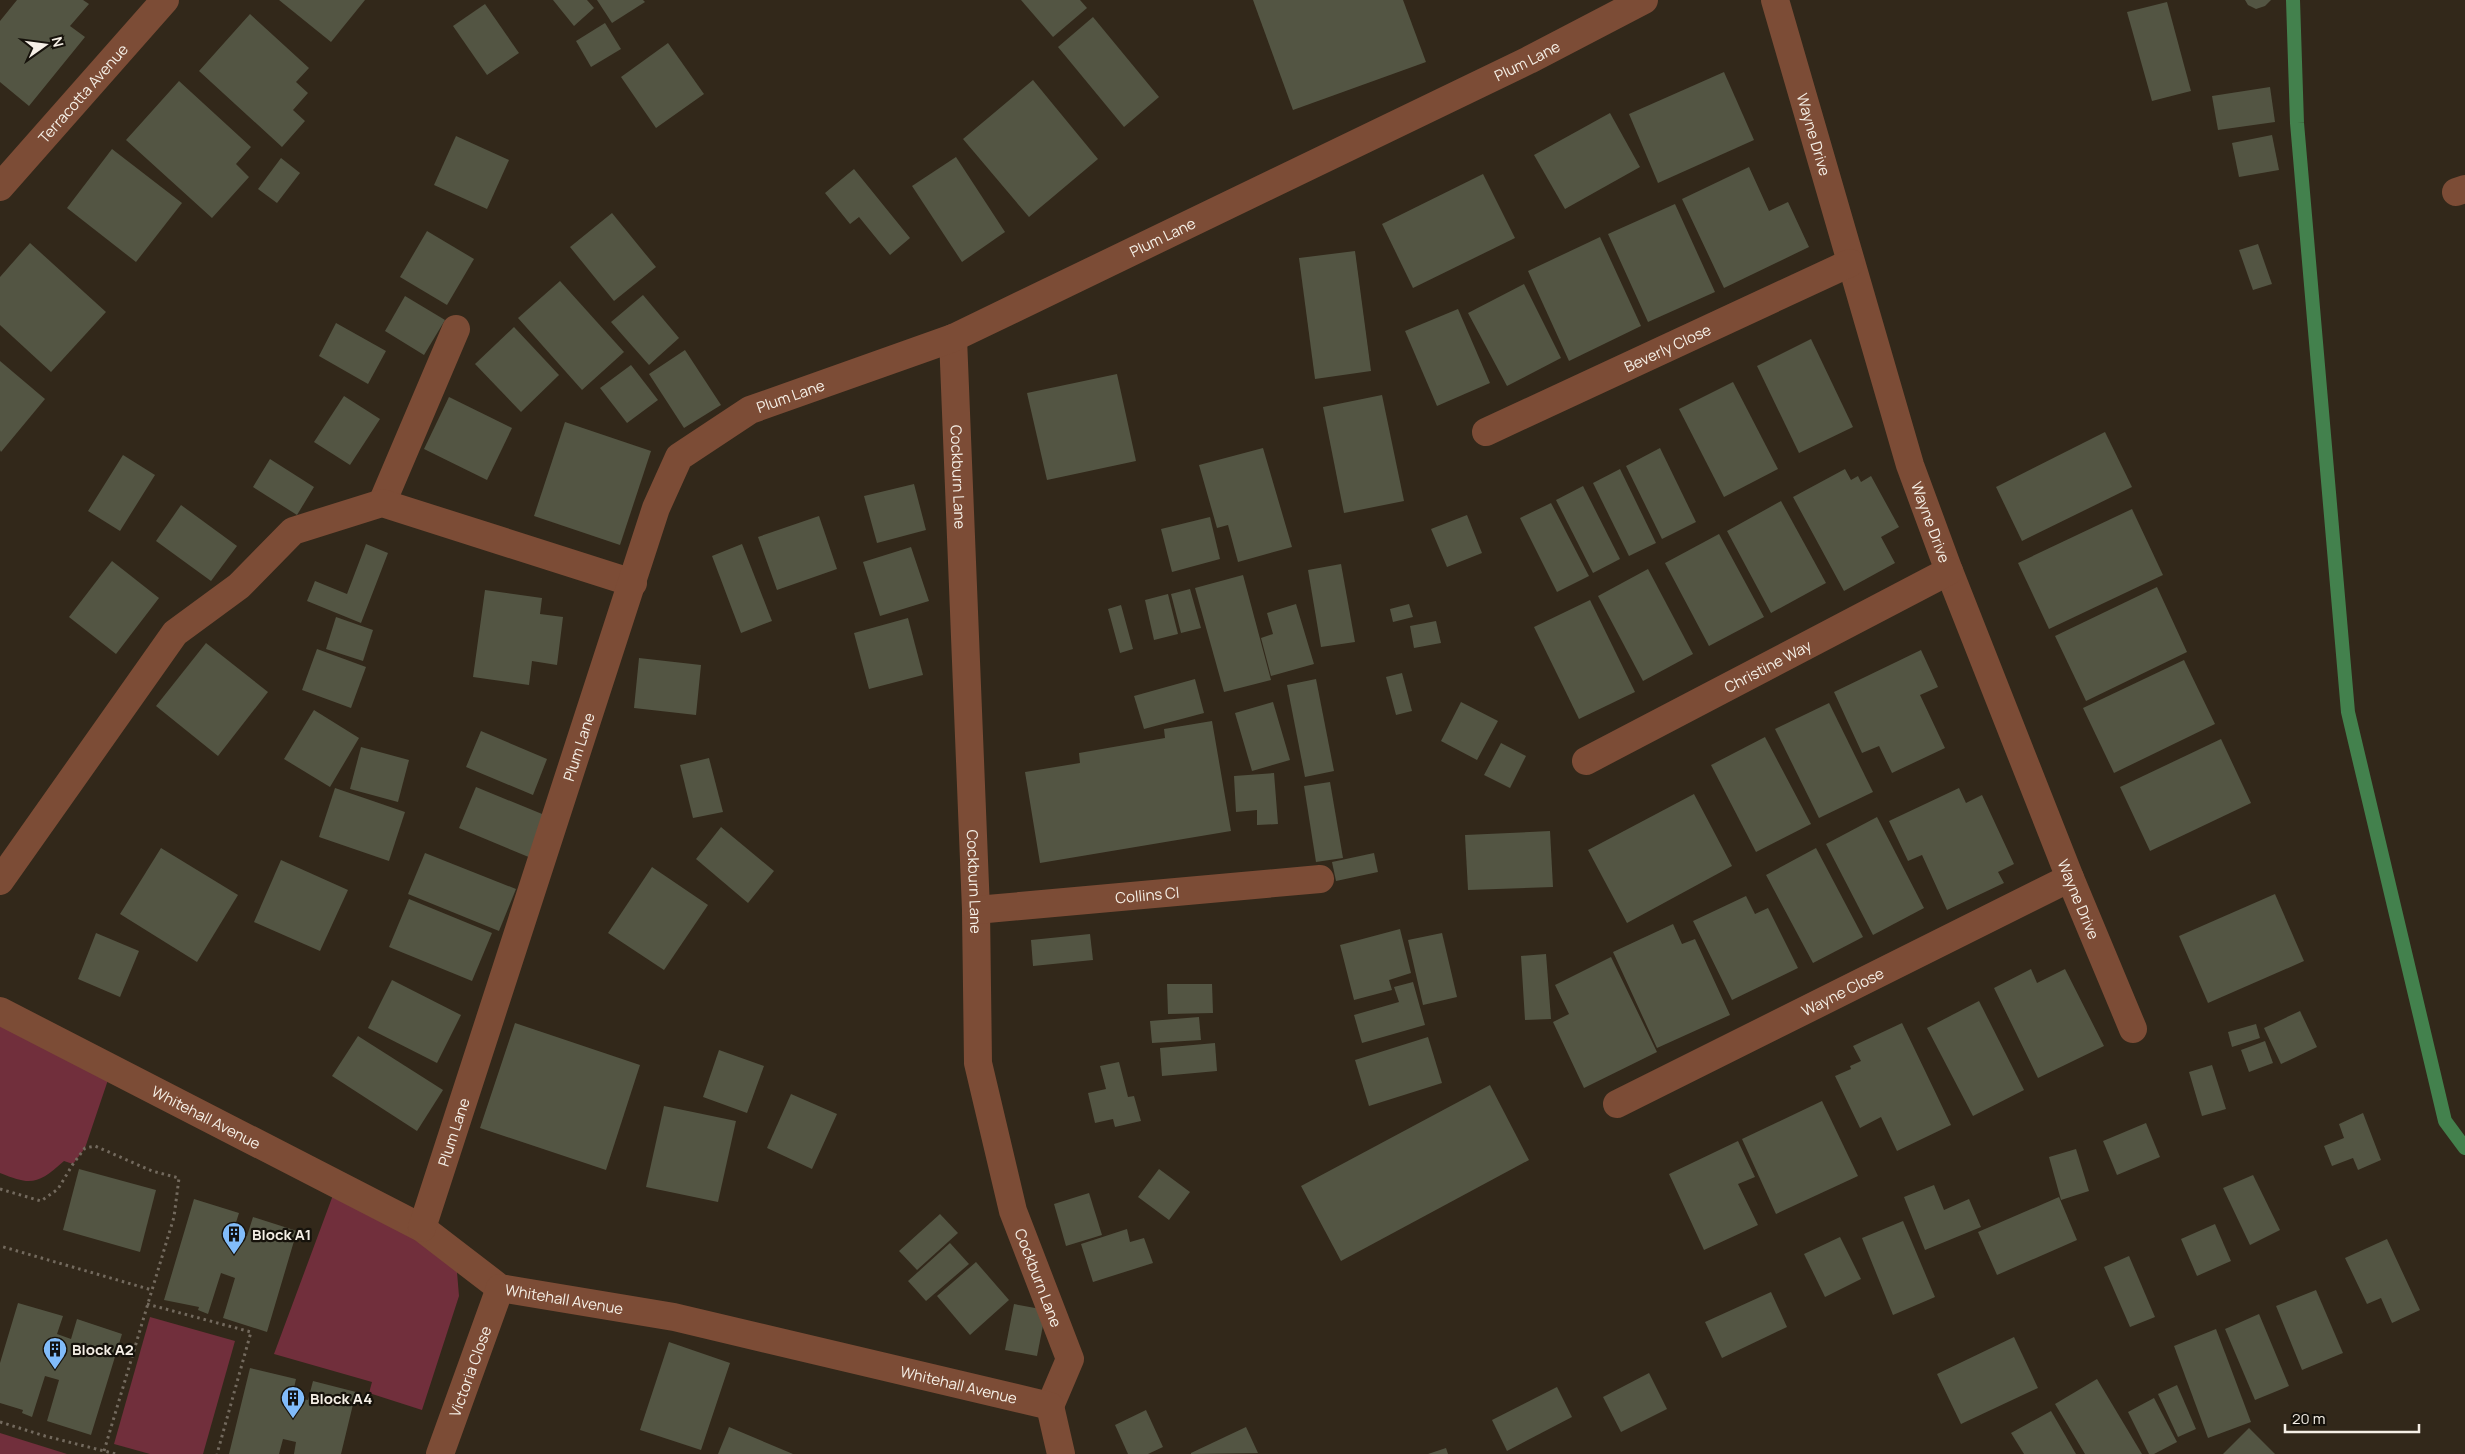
<svg xmlns="http://www.w3.org/2000/svg" width="2465" height="1454" font-family="Manrope,sans-serif">
<style>
.green{fill:#712f3c}
.lines{fill:none;stroke-linecap:round;stroke-linejoin:round}
.stream{stroke:#43814d;stroke-width:14}
.building{fill:#535543}
.path{stroke:#736a5e;stroke-width:3;stroke-dasharray:2.5 4;stroke-linecap:butt}
.minor{stroke:#7c4c36;stroke-width:28}
.labels{text-anchor:middle;dominant-baseline:central;stroke-width:4.5;stroke-linejoin:round;paint-order:stroke}
.street-label{font-size:15px;fill:#f5efe6;stroke:#16120b}
.poi-label{font-size:15px;font-weight:bold;fill:#f5efe6;stroke:#16120b;text-anchor:start}
</style>
<rect width="100%" height="100%" fill="#32281a"/>
<g class="green">
<path d="M0 1018 109 1077 85 1148 73 1164 64 1161C38 1184 32 1186 0 1173Z"/>
<polygon points="336,1187 422,1228 457,1272 459,1296 422,1410 369,1393 372,1382 274,1354"/>
<polygon points="150,1317 235,1341 203,1454 150,1454 114,1444"/>
<polygon points="0,1433 67,1454 0,1454"/>
</g>
<g class="lines">
<polyline class="stream" points="2293,0 2297,123 2348,712 2445,1121 2465,1148"/>
</g>
<g class="building">
<polygon points="17,0 83,0 89,4 70,26 85,37 29,106 0,82 0,21"/>
<polygon points="279,0 365,0 331,42"/>
<polygon points="553,0 587,0 594,8 574,26"/>
<polygon points="597,0 643,0 645,2 612,23"/>
<polygon points="1021,0 1080,0 1087,8 1053,37"/>
<polygon points="1253,0 1403,0 1426,62 1293,110"/>
<polygon points="2245,0 2271,0 2265,6 2256,9 2248,5"/>
<polygon points="2167,2 2191,91 2152,101 2127,12"/>
<polygon points="485,4 519,53 487,75 453,26"/>
<polygon points="250,14 309,68 296,82 308,93 293,110 305,121 282,147 199,71"/>
<polygon points="1093,17 1159,97 1124,127 1058,47"/>
<polygon points="605,23 621,49 591,67 576,41"/>
<polygon points="668,43 704,94 656,128 621,77"/>
<polygon points="1724,72 1754,140 1658,183 1629,114"/>
<polygon points="1033,80 1098,159 1029,217 963,139"/>
<polygon points="179,81 251,147 236,164 249,177 212,218 126,140"/>
<polygon points="2270,87 2275,122 2218,130 2212,96"/>
<polygon points="1610,113 1640,167 1565,209 1534,155"/>
<polygon points="2272,135 2279,170 2239,177 2232,143"/>
<polygon points="456,136 509,160 487,209 434,185"/>
<polygon points="112,149 182,203 136,262 67,208"/>
<polygon points="956,157 1005,232 962,262 912,186"/>
<polygon points="281,158 300,173 277,203 258,189"/>
<polygon points="1749,167 1769,211 1788,202 1809,247 1724,288 1682,199"/>
<polygon points="854,169 910,238 890,255 859,217 850,224 825,193"/>
<polygon points="1483,174 1515,238 1413,288 1382,224"/>
<polygon points="1675,204 1715,292 1648,322 1608,234"/>
<polygon points="612,213 656,267 614,301 570,247"/>
<polygon points="427,231 474,259 447,305 400,277"/>
<polygon points="1600,237 1641,326 1569,361 1528,271"/>
<polygon points="30,243 106,312 51,372 0,325 0,277"/>
<polygon points="2258,244 2272,284 2253,290 2239,250"/>
<polygon points="1355,251 1371,371 1315,379 1299,258"/>
<polygon points="560,281 624,352 582,390 518,318"/>
<polygon points="1524,284 1561,358 1507,386 1468,313"/>
<polygon points="643,295 679,338 649,365 611,322"/>
<polygon points="405,296 445,320 424,355 385,331"/>
<polygon points="1458,309 1490,383 1437,406 1405,331"/>
<polygon points="336,323 386,351 368,384 319,356"/>
<polygon points="514,327 559,375 521,412 475,364"/>
<polygon points="1811,339 1853,427 1799,453 1757,366"/>
<polygon points="685,350 721,405 684,428 649,374"/>
<polygon points="0,361 45,399 1,452 0,450"/>
<polygon points="631,365 658,400 627,423 600,388"/>
<polygon points="1117,374 1136,461 1047,480 1027,393"/>
<polygon points="1733,382 1778,469 1724,497 1679,409"/>
<polygon points="1382,395 1404,501 1344,513 1323,407"/>
<polygon points="344,396 380,419 350,465 314,442"/>
<polygon points="449,397 512,428 487,480 424,449"/>
<polygon points="565,422 651,451 620,545 534,516"/>
<polygon points="2105,432 2132,487 2022,541 1996,487"/>
<polygon points="1263,448 1292,547 1238,562 1228,525 1217,528 1199,465"/>
<polygon points="1660,448 1696,522 1662,539 1626,466"/>
<polygon points="123,455 155,475 120,531 88,511"/>
<polygon points="270,459 314,487 297,515 253,487"/>
<polygon points="1620,469 1656,543 1629,556 1593,483"/>
<polygon points="1845,469 1851,480 1858,476 1861,482 1871,476 1899,527 1881,537 1895,563 1844,591 1793,497"/>
<polygon points="914,484 926,530 877,543 864,496"/>
<polygon points="1583,486 1620,559 1593,573 1556,500"/>
<polygon points="1781,501 1826,583 1771,613 1727,531"/>
<polygon points="1551,503 1589,576 1557,592 1520,518"/>
<polygon points="181,505 237,546 211,581 156,541"/>
<polygon points="2132,509 2163,575 2049,629 2018,563"/>
<polygon points="1467,515 1482,553 1447,567 1431,529"/>
<polygon points="819,516 837,569 777,590 758,537"/>
<polygon points="1210,517 1220,559 1172,572 1161,529"/>
<polygon points="1719,534 1764,617 1709,646 1665,563"/>
<polygon points="366,544 388,553 361,623 307,601 315,581 347,594"/>
<polygon points="742,544 772,621 741,633 712,556"/>
<polygon points="911,547 929,601 880,616 863,562"/>
<polygon points="112,561 159,598 116,654 69,617"/>
<polygon points="1341,564 1355,642 1321,647 1308,570"/>
<polygon points="1648,569 1693,654 1643,681 1598,596"/>
<polygon points="1243,575 1271,680 1224,692 1195,588"/>
<polygon points="2157,587 2187,652 2086,701 2055,636"/>
<polygon points="1190,589 1201,628 1181,633 1171,594"/>
<polygon points="485,590 542,598 540,614 563,617 557,665 532,661 529,685 473,677"/>
<polygon points="1168,594 1178,634 1154,640 1145,600"/>
<polygon points="1590,600 1635,692 1579,719 1534,627"/>
<polygon points="1296,604 1314,664 1271,676 1261,638 1273,634 1267,613"/>
<polygon points="1409,604 1413,617 1393,622 1390,609"/>
<polygon points="1121,605 1133,649 1120,653 1108,609"/>
<polygon points="336,617 373,630 363,661 326,649"/>
<polygon points="908,618 923,675 869,689 854,633"/>
<polygon points="1436,621 1441,643 1414,648 1410,626"/>
<polygon points="206,643 268,692 218,756 156,706"/>
<polygon points="317,649 366,667 351,708 302,690"/>
<polygon points="1921,650 1938,687 1920,695 1945,748 1892,773 1879,746 1862,753 1834,692"/>
<polygon points="639,658 701,665 696,715 634,708"/>
<polygon points="2184,660 2215,724 2114,773 2083,708"/>
<polygon points="1402,673 1412,711 1396,715 1386,677"/>
<polygon points="1195,679 1204,713 1144,729 1134,696"/>
<polygon points="1316,679 1334,771 1305,777 1287,685"/>
<polygon points="1273,702 1290,760 1252,771 1235,713"/>
<polygon points="1461,702 1498,721 1477,760 1441,741"/>
<polygon points="1829,703 1873,792 1819,818 1775,729"/>
<polygon points="314,710 359,738 330,787 284,759"/>
<polygon points="1212,721 1231,831 1040,863 1025,772 1080,763 1079,753 1165,738 1164,729"/>
<polygon points="481,731 547,759 533,795 466,767"/>
<polygon points="1765,737 1811,824 1756,852 1711,765"/>
<polygon points="2221,739 2251,803 2150,851 2120,787"/>
<polygon points="1501,743 1526,756 1510,788 1484,775"/>
<polygon points="361,747 409,760 398,802 350,789"/>
<polygon points="709,758 723,812 693,818 680,765"/>
<polygon points="1274,773 1278,824 1257,825 1257,810 1236,812 1234,776"/>
<polygon points="1330,782 1343,858 1316,862 1304,786"/>
<polygon points="476,787 547,816 531,858 459,828"/>
<polygon points="335,788 405,812 389,861 319,837"/>
<polygon points="1959,788 1966,803 1982,795 2014,864 1998,872 2004,883 1947,910 1922,855 1908,861 1889,821"/>
<polygon points="1694,794 1732,866 1627,923 1588,850"/>
<polygon points="1877,817 1924,908 1873,935 1826,844"/>
<polygon points="721,827 774,871 748,903 696,859"/>
<polygon points="1550,831 1553,887 1468,890 1465,835"/>
<polygon points="161,848 238,895 197,962 120,914"/>
<polygon points="1816,848 1863,937 1813,963 1766,875"/>
<polygon points="425,853 516,889 499,931 408,894"/>
<polygon points="1374,853 1378,872 1336,881 1332,862"/>
<polygon points="281,860 348,890 320,951 254,922"/>
<polygon points="652,867 708,905 664,970 608,933"/>
<polygon points="2275,894 2304,961 2208,1003 2179,936"/>
<polygon points="1746,896 1755,914 1768,908 1798,968 1732,1000 1693,921"/>
<polygon points="409,899 492,933 472,981 389,947"/>
<polygon points="1673,924 1682,944 1695,939 1730,1015 1657,1048 1613,952"/>
<polygon points="1400,929 1411,973 1389,980 1392,990 1354,1000 1340,945"/>
<polygon points="96,933 139,951 120,997 78,979"/>
<polygon points="1442,933 1457,997 1423,1005 1408,940"/>
<polygon points="1090,934 1093,960 1033,966 1031,940"/>
<polygon points="1546,954 1551,1019 1525,1020 1521,956"/>
<polygon points="1611,957 1657,1052 1584,1088 1553,1022 1569,1014 1555,985"/>
<polygon points="2031,969 2037,983 2065,969 2104,1046 2038,1078 1994,988"/>
<polygon points="392,980 461,1015 437,1063 368,1028"/>
<polygon points="1413,982 1425,1025 1362,1043 1354,1015 1399,1002 1394,987"/>
<polygon points="1167,984 1212,984 1213,1013 1168,1014"/>
<polygon points="1979,1001 2024,1090 1973,1116 1927,1028"/>
<polygon points="2300,1011 2317,1047 2281,1064 2264,1028"/>
<polygon points="1199,1017 1201,1040 1152,1043 1150,1021"/>
<polygon points="515,1023 640,1065 606,1170 480,1128"/>
<polygon points="1902,1023 1951,1125 1897,1151 1881,1117 1860,1128 1835,1076 1851,1069 1850,1066 1861,1061 1853,1046"/>
<polygon points="2256,1024 2260,1038 2232,1047 2228,1032"/>
<polygon points="358,1036 443,1090 417,1131 332,1076"/>
<polygon points="1428,1037 1442,1083 1369,1106 1355,1060"/>
<polygon points="2265,1041 2273,1063 2249,1072 2241,1050"/>
<polygon points="1215,1043 1217,1071 1162,1076 1160,1048"/>
<polygon points="719,1050 764,1066 747,1113 703,1097"/>
<polygon points="1119,1062 1128,1097 1134,1096 1141,1121 1115,1127 1113,1119 1095,1123 1088,1093 1106,1089 1100,1066"/>
<polygon points="2212,1065 2226,1109 2202,1116 2189,1072"/>
<polygon points="1490,1085 1529,1160 1341,1261 1301,1186"/>
<polygon points="791,1094 837,1114 812,1169 767,1148"/>
<polygon points="1822,1101 1858,1176 1776,1214 1742,1139"/>
<polygon points="664,1106 736,1121 718,1202 646,1187"/>
<polygon points="2363,1113 2381,1160 2358,1170 2353,1158 2332,1166 2324,1146 2344,1138 2339,1124"/>
<polygon points="2146,1123 2160,1157 2117,1175 2103,1141"/>
<polygon points="1738,1141 1755,1177 1738,1184 1758,1225 1704,1250 1669,1174"/>
<polygon points="2076,1149 2089,1191 2061,1200 2049,1157"/>
<polygon points="79,1169 156,1190 140,1252 63,1230"/>
<polygon points="1159,1169 1190,1192 1169,1220 1138,1197"/>
<polygon points="2253,1175 2280,1230 2250,1245 2223,1188"/>
<polygon points="1934,1185 1944,1210 1969,1199 1981,1227 1925,1250 1904,1197"/>
<polygon points="1089,1193 1102,1235 1066,1246 1054,1204"/>
<polygon points="2059,1197 2077,1240 1997,1275 1978,1232"/>
<polygon points="194,1199 239,1213 233,1232 247,1236 253,1217 297,1231 267,1332 223,1318 235,1278 221,1273 208,1314 198,1310 199,1307 164,1300"/>
<polygon points="940,1214 958,1233 917,1270 899,1251"/>
<polygon points="1903,1221 1935,1297 1893,1315 1862,1238"/>
<polygon points="2215,1224 2231,1261 2197,1276 2181,1239"/>
<polygon points="1127,1229 1130,1242 1144,1238 1153,1263 1093,1282 1081,1244"/>
<polygon points="1840,1237 1861,1279 1825,1297 1804,1254"/>
<polygon points="2387,1239 2420,1310 2392,1323 2381,1298 2367,1304 2345,1258"/>
<polygon points="950,1243 969,1264 926,1301 908,1281"/>
<polygon points="2129,1256 2155,1317 2130,1327 2104,1267"/>
<polygon points="976,1262 1009,1300 970,1335 937,1296"/>
<polygon points="2316,1290 2343,1353 2302,1370 2276,1306"/>
<polygon points="1771,1292 1787,1327 1722,1358 1705,1322"/>
<polygon points="18,1303 63,1316 57,1334 71,1339 77,1319 122,1334 91,1435 47,1421 59,1380 45,1376 32,1417 22,1413 23,1410 0,1403 0,1363"/>
<polygon points="1014,1304 1046,1310 1037,1356 1005,1350"/>
<polygon points="2259,1314 2289,1386 2255,1400 2225,1329"/>
<polygon points="2216,1329 2251,1422 2208,1438 2174,1346"/>
<polygon points="2014,1337 2038,1388 1961,1424 1937,1374"/>
<polygon points="669,1342 730,1363 701,1450 640,1430"/>
<polygon points="250,1368 296,1379 292,1397 308,1400 313,1381 356,1392 341,1454 294,1454 296,1442 283,1439 279,1454 229,1454"/>
<polygon points="1649,1373 1667,1409 1621,1432 1603,1397"/>
<polygon points="2097,1379 2142,1454 2085,1454 2055,1404"/>
<polygon points="2177,1385 2196,1429 2178,1437 2158,1394"/>
<polygon points="1557,1387 1572,1417 1507,1451 1492,1420"/>
<polygon points="2154,1398 2177,1442 2154,1454 2149,1454 2128,1412"/>
<polygon points="1146,1410 1163,1447 1148,1454 1128,1454 1115,1425"/>
<polygon points="2051,1411 2076,1454 2024,1454 2011,1433"/>
<polygon points="729,1427 793,1454 718,1454"/>
<polygon points="1246,1427 1258,1453 1191,1454 1191,1453"/>
<polygon points="2249,1428 2275,1454 2223,1454"/>
<polygon points="1446,1448 1448,1454 1428,1454"/>
</g>
<g class="lines">
<g class="path">
<polyline points="0,1189 41,1201 58,1189 73,1164 85,1148 95,1146 152,1171 179,1178 174,1217 152,1290 0,1246"/>
<polyline points="147,1304 251,1332 217,1454"/>
<polyline points="0,1422 45,1436 116,1454"/>
<polyline points="104,1451 152,1290"/>
</g>
<g class="minor">
<path id="s1" d="M1775 0 1910 465 1949 571 2070 878 2133 1029"/>
<path id="s2" d="M0 187 165 0"/>
<polyline points="2456,192 2465,189"/>
<path id="s3" d="M953 338 976 910 978 1063 1013 1211 1070 1359 1050 1406"/>
<path id="s4" d="M1486 432 1850 263"/>
<polyline points="382,503 456,329"/>
<path id="s5" d="M1586 761 1949 571"/>
<polyline points="0,881 175,633 239,586 293,531 382,503 633,583"/>
<path id="s6" d="M976 910 1320 879"/>
<path id="s7" d="M0 1011 422 1228 500 1288 674 1317 1050 1406 1061 1454"/>
<path id="s8" d="M1617 1104 2070 878"/>
<path id="s9" d="M422 1228 656 508 679 457 750 410 953 338 1529 60 1644 0"/>
<path id="s10" d="M440 1454 500 1288"/>
</g>
</g>
<defs>
<g id="building-pin" transform="scale(1.25)"><path d="M0 17L-7.5 6A9.5 9.5 0 1 1 7.5 6Z" fill="#81bcfa" stroke="#16120b"/><path d="M-4-6H4V6H1V3H-1V6H-4ZM-2.5-4.3h1.7v1.8h-1.7ZM.8-4.3h1.7v1.8H.8ZM-2.5-1h1.7V.8h-1.7ZM.8-1h1.7V.8H.8Z" fill="#111"/></g>
</defs>
<g fill-rule="evenodd">
<use href="#building-pin" x="234" y="1234"/>
<use href="#building-pin" x="55" y="1349"/>
<use href="#building-pin" x="293" y="1398"/>
</g>
<g class="labels">
<g class="street-label">
<text stroke="none"><textPath href="#s9" startOffset="1751">Plum Lane</textPath></text>
<text stroke="none"><textPath href="#s2" startOffset="125">Terracotta Avenue</textPath></text>
<text stroke="none"><textPath href="#s1" startOffset="140">Wayne Drive</textPath></text>
<text stroke="none"><textPath href="#s9" startOffset="1346">Plum Lane</textPath></text>
<text stroke="none"><textPath href="#s4" startOffset="200">Beverly Close</textPath></text>
<text stroke="none"><textPath href="#s9" startOffset="941">Plum Lane</textPath></text>
<text stroke="none"><textPath href="#s3" startOffset="139">Cockburn Lane</textPath></text>
<text stroke="none"><textPath href="#s1" startOffset="545">Wayne Drive</textPath></text>
<text stroke="none"><textPath href="#s5" startOffset="205">Christine Way</textPath></text>
<text stroke="none"><textPath href="#s9" startOffset="506">Plum Lane</textPath></text>
<text stroke="none"><textPath href="#s3" startOffset="544">Cockburn Lane</textPath></text>
<text stroke="none"><textPath href="#s6" startOffset="172">Collins Cl</textPath></text>
<text stroke="none"><textPath href="#s1" startOffset="950">Wayne Drive</textPath></text>
<text stroke="none"><textPath href="#s8" startOffset="252">Wayne Close</textPath></text>
<text stroke="none"><textPath href="#s7" startOffset="232">Whitehall Avenue</textPath></text>
<text stroke="none"><textPath href="#s9" startOffset="101">Plum Lane</textPath></text>
<text stroke="none"><textPath href="#s3" startOffset="949">Cockburn Lane</textPath></text>
<text stroke="none"><textPath href="#s7" startOffset="638">Whitehall Avenue</textPath></text>
<text stroke="none"><textPath href="#s10" startOffset="88">Victoria Close</textPath></text>
<text stroke="none"><textPath href="#s7" startOffset="1042">Whitehall Avenue</textPath></text>
</g>
<g class="poi-label">
<text x="252" y="1234">Block A1</text>
<text x="72" y="1349">Block A2</text>
<text x="310" y="1398">Block A4</text>
</g>
</g>
<g transform="translate(45 45) rotate(76)" stroke="#16120b" stroke-width="4" paint-order="stroke">
<path d="M0-4L9 19L0 12L-9 19Z" fill="#f5efe6"/>
<text y="-8" font-size="14" font-weight="bold" text-anchor="middle" fill="#f5efe6">N</text>
</g>
<path d="M2285 1424v8h134v-8" fill="none" stroke="#f5efe6" stroke-width="2.5"/>
<text x="2292" y="1424" font-size="15" fill="#f5efe6" stroke="#16120b" stroke-width="4" paint-order="stroke">20 m</text>
</svg>
